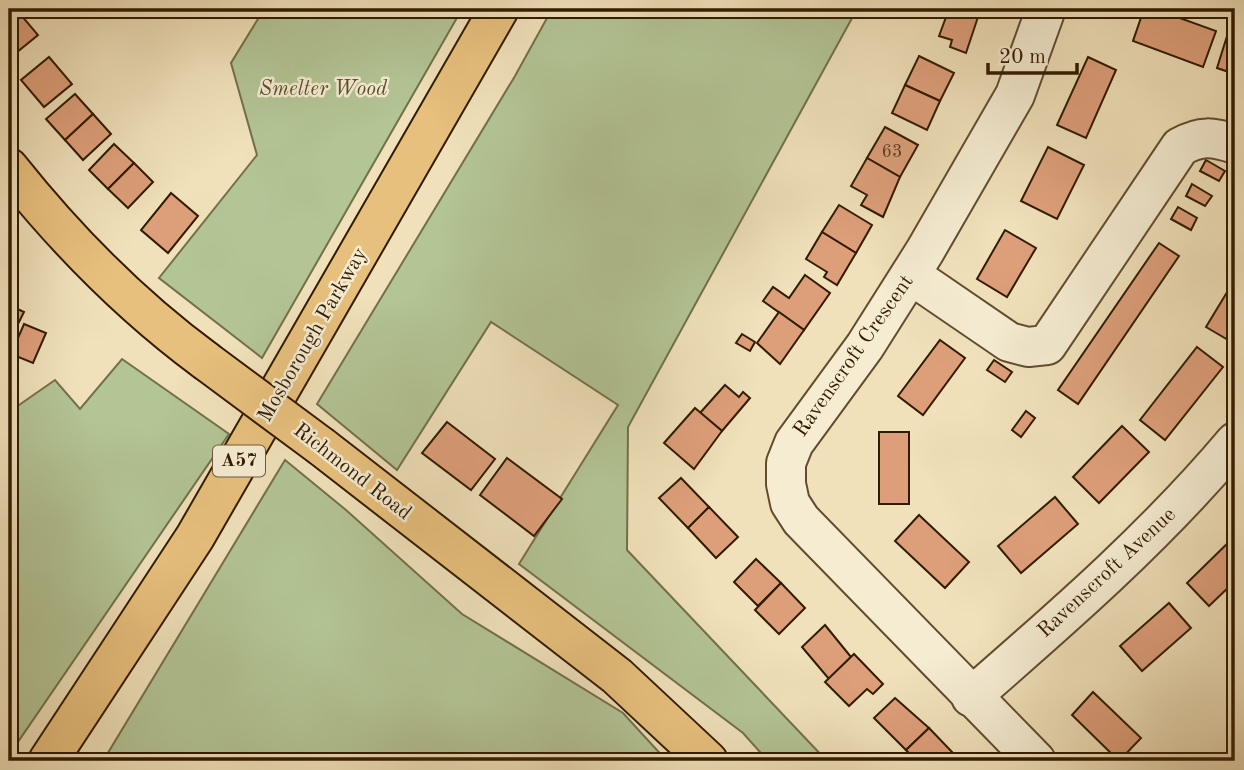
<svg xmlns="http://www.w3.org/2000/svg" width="1244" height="770" font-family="'Old Standard TT',serif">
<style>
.green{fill:#b3c495;stroke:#72704a;stroke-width:2}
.building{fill:#dd9f7a;stroke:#321b00;stroke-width:2}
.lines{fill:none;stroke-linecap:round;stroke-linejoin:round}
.minor-casing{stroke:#624c2e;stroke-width:42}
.major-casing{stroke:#321b00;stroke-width:42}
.highway-casing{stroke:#321b00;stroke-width:42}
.minor{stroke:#f5ecd2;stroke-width:38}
.major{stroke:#e8c07d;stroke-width:38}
.highway{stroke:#e8c07d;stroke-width:38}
.major-bridge-casing{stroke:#321b00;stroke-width:42;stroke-linecap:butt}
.major-bridge{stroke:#e8c07d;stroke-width:38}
.labels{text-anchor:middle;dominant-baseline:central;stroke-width:5;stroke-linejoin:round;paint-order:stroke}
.number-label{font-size:18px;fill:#5d3c1e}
.shield{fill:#f5ecd2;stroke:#6c5a3f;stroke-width:2}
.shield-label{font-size:19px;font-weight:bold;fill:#321b00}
.park-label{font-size:21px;font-style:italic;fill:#594e2d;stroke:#f5ecd2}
.street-label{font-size:21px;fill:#321b00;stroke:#f5ecd2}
</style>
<rect width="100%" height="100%" fill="#f0e1ba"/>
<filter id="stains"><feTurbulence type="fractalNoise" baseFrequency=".00286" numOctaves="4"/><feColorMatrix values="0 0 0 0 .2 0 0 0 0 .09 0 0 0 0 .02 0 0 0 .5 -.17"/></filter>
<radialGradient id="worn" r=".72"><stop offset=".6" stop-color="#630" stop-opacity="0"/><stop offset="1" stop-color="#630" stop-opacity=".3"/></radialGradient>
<g class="green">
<polygon points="264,9 462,9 262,358 159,278 257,155 231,63"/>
<polygon points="552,9 857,9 628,427 627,550 827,761 768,761 743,733 519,564 618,405 491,322 397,470 317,404 515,76"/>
<polygon points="122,359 229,434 9,755 9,412 55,380 80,409"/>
<polygon points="285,460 346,510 462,614 623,713 667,761 103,761"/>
</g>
<g class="building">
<polygon points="9,9 16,9 38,35 11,57 9,54"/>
<polygon points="949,9 964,9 979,14 966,53 950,47 952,40 939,36"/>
<polygon points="964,9 981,9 979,14"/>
<polygon points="1144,9 1155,9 1216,31 1203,67 1133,41"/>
<polygon points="1228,33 1235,35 1235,74 1217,68"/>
<polygon points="919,56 954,73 940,101 905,85"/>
<polygon points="49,57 72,84 44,107 21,80"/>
<polygon points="1088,57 1116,70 1086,138 1057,125"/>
<polygon points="905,85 940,101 927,130 892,113"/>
<polygon points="75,94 93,114 65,140 46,119"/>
<polygon points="93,114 111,134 83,160 65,140"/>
<polygon points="885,127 918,145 900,177 867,158"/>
<polygon points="114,144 134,163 108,189 89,170"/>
<polygon points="1048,147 1084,165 1057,219 1021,201"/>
<polygon points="867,158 900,177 883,217 861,205 867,195 851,186"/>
<polygon points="1206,160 1225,171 1219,181 1200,171"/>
<polygon points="134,163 153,182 128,208 108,189"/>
<polygon points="1192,184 1212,196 1205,206 1186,196"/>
<polygon points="171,193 198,216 168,253 141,230"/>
<polygon points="839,205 872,225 856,253 822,232"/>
<polygon points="1178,207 1197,218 1191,230 1171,219"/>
<polygon points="1005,230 1036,248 1007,297 977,279"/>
<polygon points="822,232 856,253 837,285 824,277 827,272 806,259"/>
<polygon points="1159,243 1179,256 1078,404 1058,390"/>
<polygon points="805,275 830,293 804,330 763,301 773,287 789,298"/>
<polygon points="1235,279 1235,344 1206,327"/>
<polygon points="9,305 24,312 14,332 9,330"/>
<polygon points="779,312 804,330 780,364 757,343"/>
<polygon points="24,324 46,333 33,363 11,354"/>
<polygon points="742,334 755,342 750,351 736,343"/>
<polygon points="940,340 965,358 923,415 898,396"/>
<polygon points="1197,347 1223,367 1165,440 1140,420"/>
<polygon points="994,360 1012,372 1005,382 987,370"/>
<polygon points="725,385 739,397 743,392 750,398 722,431 700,413"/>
<polygon points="695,408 722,431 694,469 664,443"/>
<polygon points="1026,411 1035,418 1021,437 1012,430"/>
<polygon points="447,422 495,459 471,490 422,453"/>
<polygon points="1122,426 1149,452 1099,503 1073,477"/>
<rect x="879" y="432" width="30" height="72"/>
<polygon points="507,458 562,499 534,536 480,495"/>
<polygon points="681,478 709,507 688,528 659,498"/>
<polygon points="1055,497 1078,524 1021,573 998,546"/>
<polygon points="709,507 738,537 716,558 688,528"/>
<polygon points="919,515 969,562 945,588 895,541"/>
<polygon points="1235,536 1235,581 1209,606 1187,583"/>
<polygon points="756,559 781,583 758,606 734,582"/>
<polygon points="781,583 805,608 779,634 755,610"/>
<polygon points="1169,603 1191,628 1142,671 1120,646"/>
<polygon points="825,625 851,657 829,679 802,647"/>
<polygon points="854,654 883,684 873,694 867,689 849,706 825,682"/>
<polygon points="1093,692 1141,738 1119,761 1072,715"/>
<polygon points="895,698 929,728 906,750 874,718"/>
<polygon points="929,728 955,755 952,759 955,761 916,761 906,750"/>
</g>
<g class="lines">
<g class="minor-casing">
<g id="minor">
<path d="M911 275 1009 342 1028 347 1047 345 1180 147C1201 135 1213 137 1235 144"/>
<path d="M971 697C1064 616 1156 536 1235 442"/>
<polyline points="1036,761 801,520 790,503 786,484 786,463 794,443 865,346 925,251 1015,95 1046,9"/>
</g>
</g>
<g class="major-casing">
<g id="major">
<path d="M9 168C68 242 130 305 206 361"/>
<polyline points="322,447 617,676 708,761"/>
</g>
</g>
<g class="highway-casing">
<polyline id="highway" points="48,761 195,537 499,9"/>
</g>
<use href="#minor" class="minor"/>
<use href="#major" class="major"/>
<use href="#highway" class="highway"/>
<g class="major-bridge-casing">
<polyline id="major-bridge" points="206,361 322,447"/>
</g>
<use href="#major-bridge" class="major-bridge"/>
</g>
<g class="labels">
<g class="number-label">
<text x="892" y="152">63</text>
</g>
<rect class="shield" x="213" y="445.5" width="52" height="31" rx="5"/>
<g class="shield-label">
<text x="239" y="461">A57</text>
</g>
<g class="park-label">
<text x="323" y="89">Smelter Wood</text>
</g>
<g class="street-label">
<text transform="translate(313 335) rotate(-60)">Mosborough Parkway</text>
<text transform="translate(854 356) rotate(-55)">Ravenscroft Crescent</text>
<text transform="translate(352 472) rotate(38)">Richmond Road</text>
<text transform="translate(1107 573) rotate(-43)">Ravenscroft Avenue</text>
</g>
</g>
<rect width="1244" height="770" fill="none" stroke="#f0e1ba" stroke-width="35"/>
<rect x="10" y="10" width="1223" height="749" fill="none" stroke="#321b00" stroke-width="3.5"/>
<rect x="18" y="18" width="1209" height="735" fill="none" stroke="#321b00" stroke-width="2"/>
<path d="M988 63v10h89v-10" fill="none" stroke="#321b00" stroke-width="3.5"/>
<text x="999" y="63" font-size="21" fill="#321b00" stroke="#f5ecd2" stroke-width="5" paint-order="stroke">20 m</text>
<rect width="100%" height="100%" filter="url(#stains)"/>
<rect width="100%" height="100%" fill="url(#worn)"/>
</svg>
